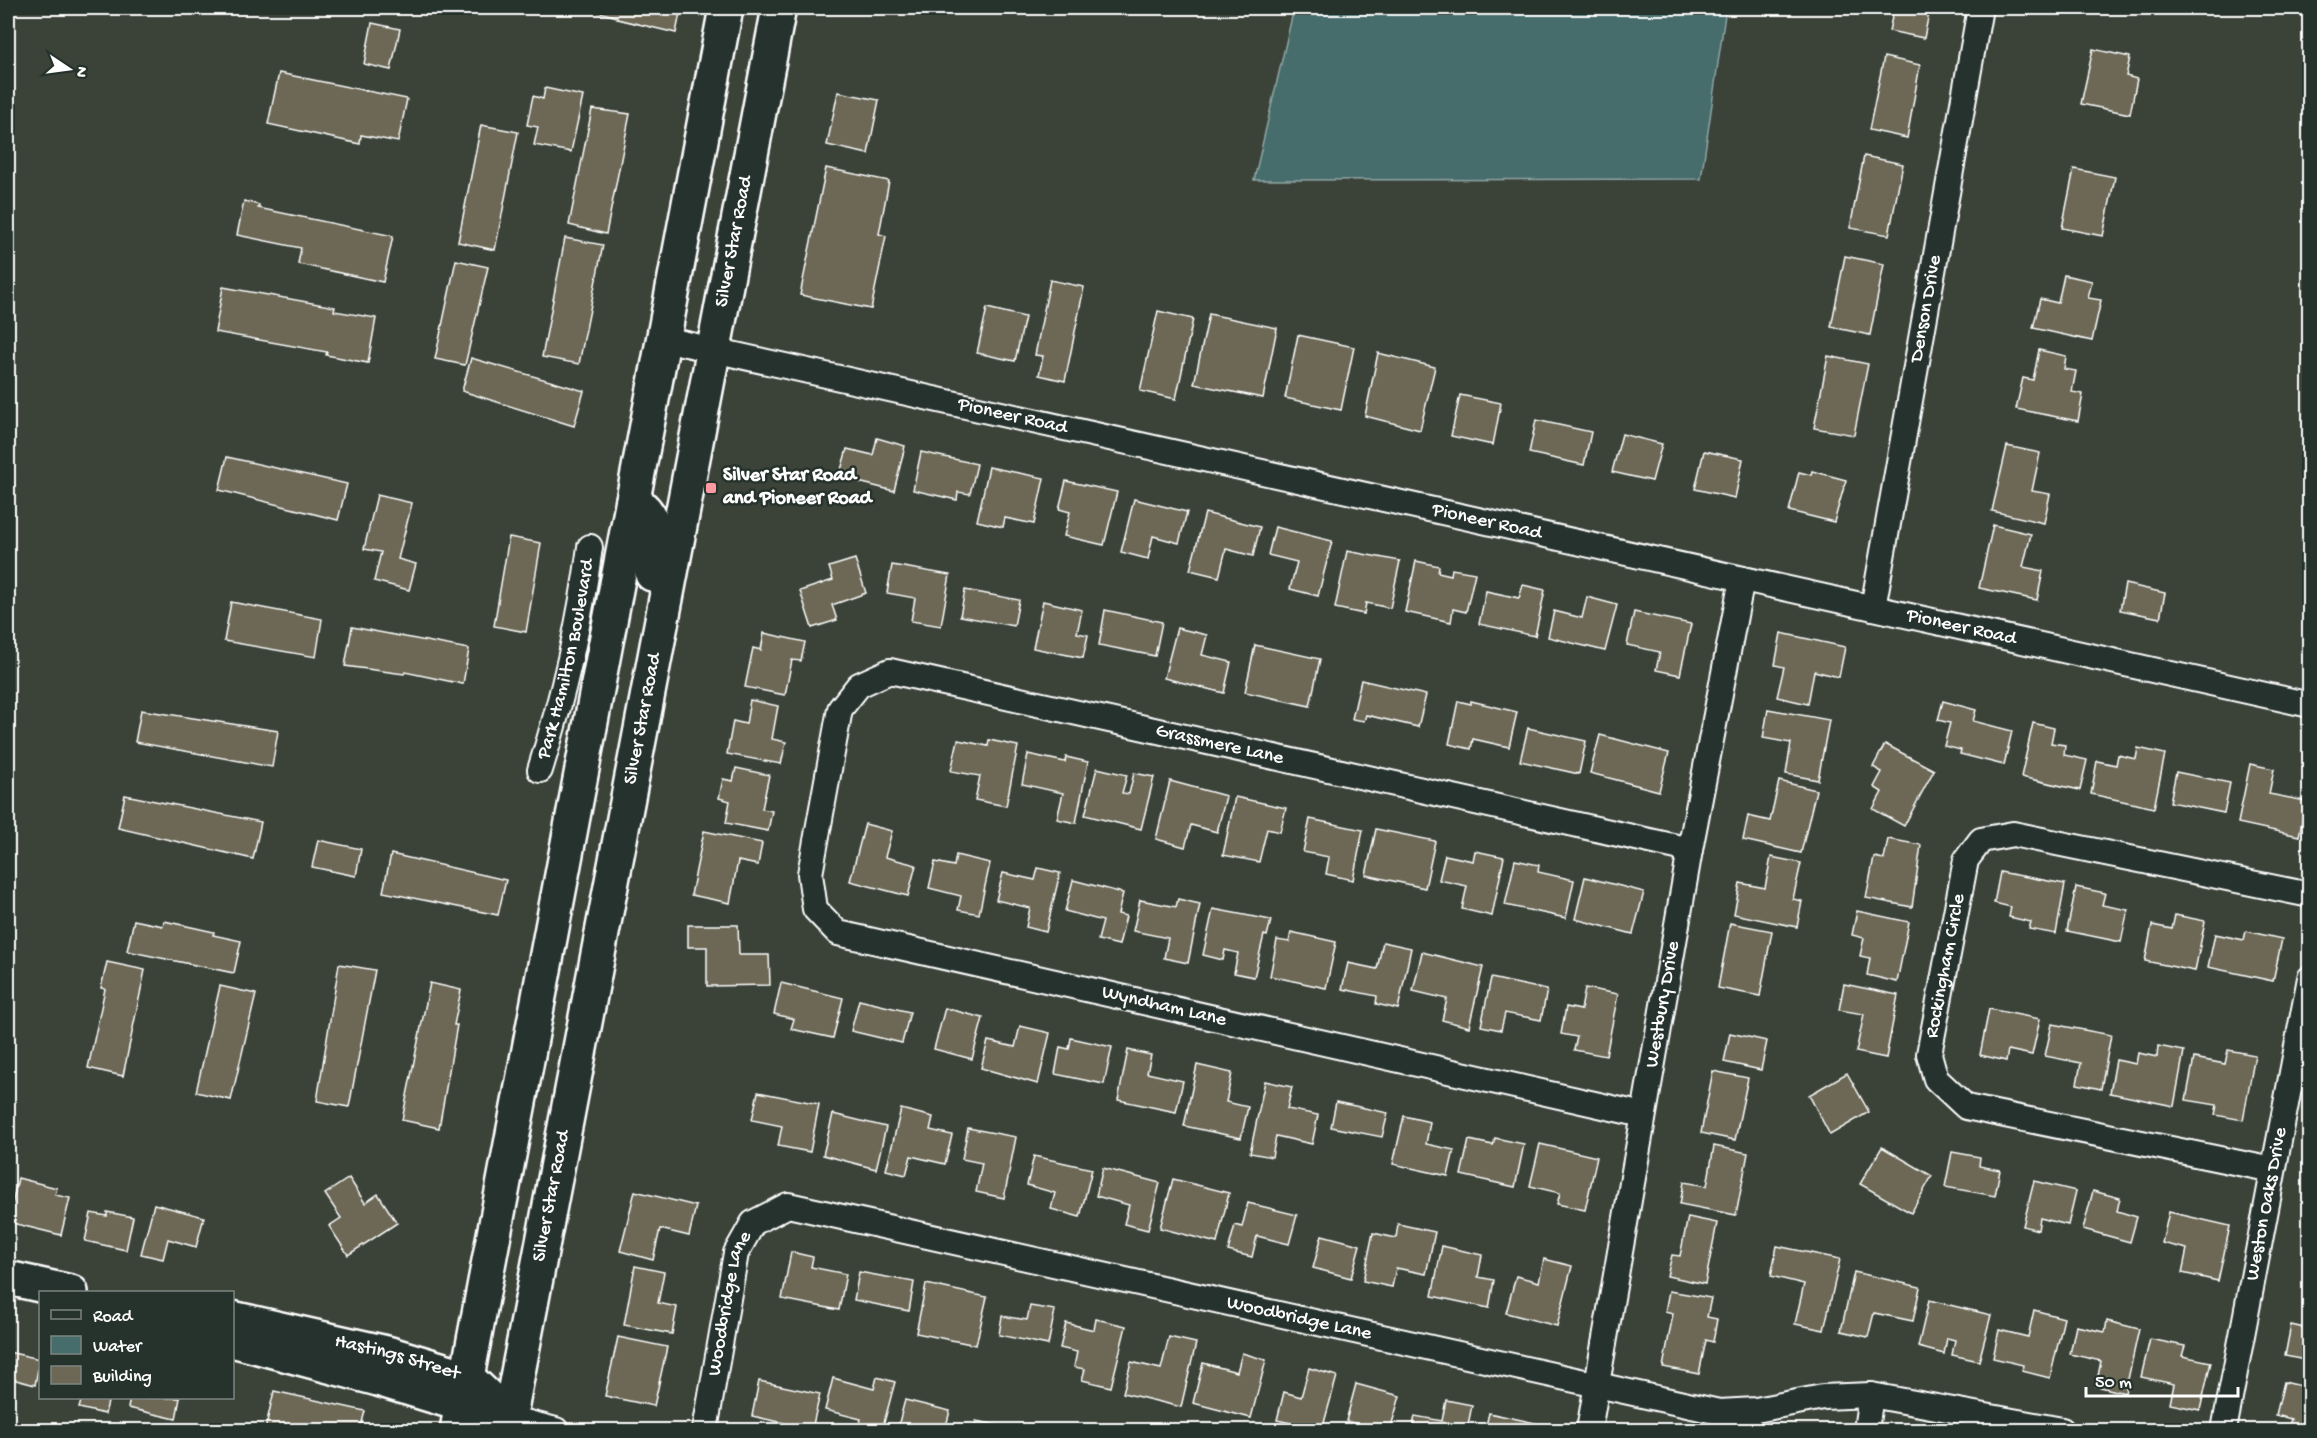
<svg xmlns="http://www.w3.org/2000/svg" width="2317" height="1438" font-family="'Gochi Hand',sans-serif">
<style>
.water{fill:#476c6c;stroke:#91a7a7;stroke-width:1.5}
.building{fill:#6c6855;stroke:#fff;stroke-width:1.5}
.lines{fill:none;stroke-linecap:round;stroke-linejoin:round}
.street-casing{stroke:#fff;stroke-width:28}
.secondary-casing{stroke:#fff;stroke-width:38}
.street{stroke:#26332d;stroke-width:24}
.secondary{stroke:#26332d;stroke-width:33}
.poi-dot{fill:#ff9aa2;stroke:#26332d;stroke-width:2}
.labels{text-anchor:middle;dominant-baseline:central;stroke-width:5;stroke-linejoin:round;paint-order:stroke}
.street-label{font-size:20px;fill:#fff;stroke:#26332d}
.poi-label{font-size:20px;font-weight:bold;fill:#fff;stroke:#26332d;text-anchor:start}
</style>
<rect width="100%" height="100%" fill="#3b4339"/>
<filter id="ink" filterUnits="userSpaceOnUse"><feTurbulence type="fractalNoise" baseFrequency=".0167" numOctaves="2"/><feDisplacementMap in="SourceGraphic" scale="12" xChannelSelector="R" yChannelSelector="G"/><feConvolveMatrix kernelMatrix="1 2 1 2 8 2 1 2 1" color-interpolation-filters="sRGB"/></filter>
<g filter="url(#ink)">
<polygon class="water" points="1294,8 1726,8 1701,179 1254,180"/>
<g class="building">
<polygon points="600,8 681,8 676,33 617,19 617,17 599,12"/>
<polygon points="1894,8 1930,8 1924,38 1889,31"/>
<polygon points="372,23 400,29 391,70 364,64"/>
<polygon points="2093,49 2130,57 2126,76 2137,79 2130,114 2081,104"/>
<polygon points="1884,57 1920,65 1907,138 1869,130"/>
<polygon points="279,73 407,99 398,142 361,135 360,144 268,124"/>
<polygon points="545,88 583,96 571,152 534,145 538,127 527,125 533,96 543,99"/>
<polygon points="838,92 879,100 868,154 827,145"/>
<polygon points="592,109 630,114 606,234 569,225"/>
<polygon points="481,125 518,132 495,250 458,242"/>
<polygon points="1864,156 1903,164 1889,235 1850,228"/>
<polygon points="826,168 889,181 879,234 886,236 871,309 800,295"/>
<polygon points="2074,169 2115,177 2103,236 2062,228"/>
<polygon points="244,201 259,205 258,208 393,236 383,282 298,264 301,248 237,235"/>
<polygon points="565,238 603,245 579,364 542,357"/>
<polygon points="1845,256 1884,264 1870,335 1831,327"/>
<polygon points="456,260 488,267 465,365 435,359"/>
<polygon points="2064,275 2092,281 2088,298 2101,300 2092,341 2033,328 2040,299 2058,303"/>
<polygon points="1050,280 1084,287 1065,381 1039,375 1043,356 1035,355"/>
<polygon points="223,287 335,307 334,311 376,318 368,363 326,355 327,352 215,332"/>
<polygon points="987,308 1025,317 1015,361 977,353"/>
<polygon points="1158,311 1193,319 1176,399 1140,391"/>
<polygon points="1209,314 1277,328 1263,398 1194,384"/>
<polygon points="1298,335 1354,347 1341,410 1285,398"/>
<polygon points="2039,350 2066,356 2064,369 2076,371 2072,392 2083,394 2078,421 2016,409 2023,378 2033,380"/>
<polygon points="1378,353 1435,367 1420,430 1365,416"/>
<polygon points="1828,356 1868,364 1854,435 1814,428"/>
<polygon points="471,358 584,391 574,426 462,391"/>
<polygon points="1460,395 1501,403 1493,445 1451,436"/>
<polygon points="1536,420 1591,432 1584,465 1529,453"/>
<polygon points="1622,434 1662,444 1652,481 1612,472"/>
<polygon points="877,438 905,446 894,491 839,477 847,449 873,455"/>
<polygon points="2007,446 2040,453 2032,491 2050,494 2044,523 1992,511"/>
<polygon points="1704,451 1743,459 1735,498 1695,489"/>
<polygon points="921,452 977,464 970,494 958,492 957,500 913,490"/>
<polygon points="227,457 347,484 338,520 219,490"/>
<polygon points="989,467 1044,478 1034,524 1005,518 1003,527 977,521"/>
<polygon points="1812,471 1846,480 1834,522 1789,511 1799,472 1811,475"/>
<polygon points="1066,481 1117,492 1104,545 1064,536 1070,512 1059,509"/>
<polygon points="377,495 412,503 398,559 416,564 409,590 374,581 381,552 364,549"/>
<polygon points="1134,499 1187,512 1179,543 1153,536 1148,559 1121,552"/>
<polygon points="1205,513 1260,527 1253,556 1226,549 1219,577 1190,570"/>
<polygon points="1993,525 2031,534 2023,567 2043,571 2037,600 1979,588"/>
<polygon points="1275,527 1332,541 1318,596 1290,589 1297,562 1268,555"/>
<polygon points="509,537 541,543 526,632 494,626"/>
<polygon points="1347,551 1400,561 1390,608 1366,603 1364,614 1335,608"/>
<polygon points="855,559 866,593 832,605 837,620 812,628 800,591 833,580 829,567"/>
<polygon points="1416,561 1439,566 1438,572 1451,575 1452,569 1475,573 1466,612 1453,609 1451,622 1405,612"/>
<polygon points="892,565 950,575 941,626 911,621 915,598 887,593"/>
<polygon points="2125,584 2165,593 2160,618 2120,610"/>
<polygon points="1523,585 1545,590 1535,636 1479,624 1486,591 1519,598"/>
<polygon points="965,590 1019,600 1014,626 960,616"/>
<polygon points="1587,597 1617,605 1605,651 1548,637 1554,611 1582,618"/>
<polygon points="1043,601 1082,610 1077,633 1088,635 1083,658 1033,648"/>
<polygon points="231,602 322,619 316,657 224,641"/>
<polygon points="1105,610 1162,622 1155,656 1099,645"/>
<polygon points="1634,612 1691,624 1680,675 1656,670 1660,652 1627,645"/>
<polygon points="352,627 469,649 463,684 405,672 404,674 345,666"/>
<polygon points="1177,628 1207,635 1202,655 1231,662 1224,693 1164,678"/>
<polygon points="764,633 805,642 801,661 792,660 785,695 745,687 753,648 761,650"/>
<polygon points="1781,633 1845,647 1839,677 1814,671 1808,704 1777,697 1784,667 1775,665"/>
<polygon points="1255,645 1320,659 1310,706 1245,692"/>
<polygon points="1361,680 1426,695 1418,727 1366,715 1364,721 1352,719"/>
<polygon points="750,700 778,706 772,739 786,742 781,764 727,754 733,721 746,724"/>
<polygon points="1458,701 1471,704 1471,701 1517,712 1509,747 1473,739 1471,749 1449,744"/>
<polygon points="1943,701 1976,710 1973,721 2012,731 2004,765 1960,754 1961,750 1944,746 1950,723 1938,720"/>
<polygon points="1768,709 1829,720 1818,780 1786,774 1791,743 1763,738"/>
<polygon points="141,710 278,731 272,767 135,742"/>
<polygon points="2033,723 2054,728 2051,743 2065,745 2064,755 2087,760 2080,790 2021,777"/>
<polygon points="1528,728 1586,741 1579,774 1520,761"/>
<polygon points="1600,735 1669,753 1659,791 1590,773"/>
<polygon points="958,740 988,746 989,740 1018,746 1006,806 975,800 980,776 951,771"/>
<polygon points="1885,744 1934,770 1904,826 1873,809 1882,792 1874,787 1882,772 1873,767"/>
<polygon points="2138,748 2165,754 2154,808 2091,794 2097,761 2116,765 2118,755 2136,759"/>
<polygon points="1028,754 1065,762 1066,757 1088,762 1076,823 1057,819 1063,793 1022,784"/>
<polygon points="2250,764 2274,769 2269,794 2306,801 2299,836 2238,823"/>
<polygon points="736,768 769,775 762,809 772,811 768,831 726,823 730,801 719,798 723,779 733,781"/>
<polygon points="1097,768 1127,775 1122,793 1129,794 1134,773 1154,777 1141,829 1085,815"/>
<polygon points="2176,772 2230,783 2224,813 2170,802"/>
<polygon points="1170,781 1226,796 1217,832 1191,825 1185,847 1156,839"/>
<polygon points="1779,781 1816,790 1801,853 1743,840 1748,816 1770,821"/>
<polygon points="125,795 261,822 253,859 118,828"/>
<polygon points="1235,797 1286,808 1280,832 1267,829 1259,862 1223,855"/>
<polygon points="1310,819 1363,830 1353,880 1326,874 1329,857 1303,852"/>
<polygon points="865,824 892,831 885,857 916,865 908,896 850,881"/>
<polygon points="1376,829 1435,841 1425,888 1366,875"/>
<polygon points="704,831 762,843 758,865 738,861 730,903 691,895"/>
<polygon points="1888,839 1921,845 1912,907 1866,898 1874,857 1884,859"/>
<polygon points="318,840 361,849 356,876 312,867"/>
<polygon points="1475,851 1504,857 1492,916 1462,909 1467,886 1439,880 1445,855 1473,861"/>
<polygon points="391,854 506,880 498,915 383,892"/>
<polygon points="956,855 990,863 979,914 958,910 961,896 929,888 935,862 954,866"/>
<polygon points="1771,857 1801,863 1793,899 1802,901 1797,927 1734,914 1740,883 1765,888"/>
<polygon points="1515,860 1539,865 1538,872 1574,880 1566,918 1505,905"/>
<polygon points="1038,868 1060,873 1046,932 1026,927 1030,908 996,900 1003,873 1035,880"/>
<polygon points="2000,872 2065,884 2056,934 2029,929 2031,922 2009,917 2011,907 1994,903"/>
<polygon points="1585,877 1644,892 1633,934 1575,919"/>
<polygon points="1073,880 1123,893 1118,914 1126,916 1119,945 1098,940 1103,921 1065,911"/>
<polygon points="2076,887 2105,893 2102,905 2128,910 2121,942 2067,931"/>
<polygon points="1178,899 1200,904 1188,963 1164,958 1168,938 1133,931 1140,900 1176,907"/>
<polygon points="1213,909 1271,920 1267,936 1264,935 1254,977 1234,973 1238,953 1225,950 1223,960 1203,955"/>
<polygon points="1857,911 1909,922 1897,982 1867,975 1870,958 1860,956 1864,938 1852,935"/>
<polygon points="2175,915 2205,921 2195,971 2145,961 2152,925 2172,929"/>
<polygon points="134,920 163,926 164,921 214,932 213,935 241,941 234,973 127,951"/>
<polygon points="1730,923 1772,931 1760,996 1718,988"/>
<polygon points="688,925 738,925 739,955 769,955 770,985 707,986 707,947 688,947"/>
<polygon points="2246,931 2282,939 2273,981 2208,967 2215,934 2244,940"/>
<polygon points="1291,932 1336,942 1326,988 1270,976 1277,940 1289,942"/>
<polygon points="1383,942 1411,948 1398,1009 1376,1004 1377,996 1342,989 1348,963 1377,969"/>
<polygon points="1422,952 1483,967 1469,1027 1442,1020 1447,999 1413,991"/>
<polygon points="107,962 145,970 123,1076 88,1068 105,989 101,988"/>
<polygon points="339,964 375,970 349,1107 317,1101"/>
<polygon points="1491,978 1547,990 1541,1020 1505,1013 1501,1030 1481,1026"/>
<polygon points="430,983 461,990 454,1025 457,1025 439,1128 402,1120"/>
<polygon points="781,983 843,998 833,1038 791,1029 794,1019 774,1014"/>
<polygon points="1844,984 1898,995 1886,1058 1856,1052 1864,1014 1839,1010"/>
<polygon points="220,986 256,994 231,1100 196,1092"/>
<polygon points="1585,988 1618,994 1606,1056 1574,1050 1577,1037 1561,1034 1566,1007 1581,1010"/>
<polygon points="859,1000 910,1012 902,1043 851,1031"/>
<polygon points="945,1008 983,1018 972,1059 934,1049"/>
<polygon points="1989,1009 2040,1019 2032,1055 2008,1050 2006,1061 1980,1055"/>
<polygon points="2052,1024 2111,1035 2101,1089 2077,1084 2081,1063 2045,1056"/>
<polygon points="1020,1026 1050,1033 1038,1084 981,1068 988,1041 1015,1047"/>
<polygon points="1730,1033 1767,1041 1761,1070 1724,1062"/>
<polygon points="1071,1038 1112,1047 1104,1084 1055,1074 1060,1047 1069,1049"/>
<polygon points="2158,1046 2184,1051 2174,1106 2110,1093 2116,1060 2136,1064 2138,1053 2157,1057"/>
<polygon points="1128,1050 1151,1055 1147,1073 1183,1081 1176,1112 1118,1100"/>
<polygon points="2228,1050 2255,1055 2243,1120 2215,1115 2217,1105 2186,1100 2194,1058 2225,1064"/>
<polygon points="1197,1065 1232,1073 1226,1102 1248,1107 1241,1138 1184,1126"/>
<polygon points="1713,1071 1748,1078 1735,1140 1701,1133"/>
<polygon points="1847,1073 1869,1112 1830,1135 1809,1095"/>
<polygon points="1265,1081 1292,1087 1287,1109 1318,1115 1312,1144 1276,1136 1272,1157 1250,1153"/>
<polygon points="758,1092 819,1104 810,1152 778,1146 782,1126 752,1120"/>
<polygon points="1336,1102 1388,1113 1382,1137 1331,1127"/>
<polygon points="901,1109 933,1117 930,1130 952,1135 945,1164 911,1156 906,1175 886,1170"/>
<polygon points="833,1114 886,1127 876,1169 823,1155"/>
<polygon points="1404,1116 1430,1122 1426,1144 1454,1150 1448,1176 1393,1164"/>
<polygon points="968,1128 1016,1137 1004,1198 976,1192 982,1163 962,1159"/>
<polygon points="1495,1138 1524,1144 1515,1187 1461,1175 1469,1140 1493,1145"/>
<polygon points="1540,1144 1597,1157 1585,1210 1557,1204 1560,1193 1530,1186"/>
<polygon points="1714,1146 1748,1153 1736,1215 1680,1204 1684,1182 1707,1186"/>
<polygon points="1882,1147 1932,1176 1911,1213 1860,1184"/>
<polygon points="1952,1152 1980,1157 1979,1166 2000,1170 1995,1196 1945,1187"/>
<polygon points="1034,1156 1092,1169 1080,1217 1051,1209 1055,1193 1027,1185"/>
<polygon points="1103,1168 1160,1183 1148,1230 1124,1224 1129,1205 1096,1196"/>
<polygon points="18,1178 57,1188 55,1195 70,1198 61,1235 8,1222"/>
<polygon points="349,1178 365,1203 378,1194 397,1223 348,1255 329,1226 341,1218 325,1194"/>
<polygon points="1173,1179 1229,1193 1217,1243 1160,1228"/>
<polygon points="2034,1181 2076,1191 2068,1225 2040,1218 2038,1230 2023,1226"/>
<polygon points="635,1191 696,1206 689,1236 660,1229 653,1260 620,1251"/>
<polygon points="2093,1191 2120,1198 2117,1211 2137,1217 2130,1242 2083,1229"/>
<polygon points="1248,1203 1297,1215 1289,1244 1257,1236 1252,1257 1228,1251 1235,1225 1242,1227"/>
<polygon points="154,1204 204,1217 196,1247 168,1239 163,1259 141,1254"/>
<polygon points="107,1212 133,1217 126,1250 85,1241 91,1213 107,1216"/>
<polygon points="2169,1212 2230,1226 2218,1281 2182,1273 2187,1249 2162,1243"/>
<polygon points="1688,1217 1717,1223 1705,1284 1667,1276 1672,1255 1680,1256"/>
<polygon points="1398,1224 1435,1232 1426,1274 1396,1268 1392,1287 1363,1281 1373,1233 1396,1238"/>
<polygon points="1322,1235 1360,1245 1351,1278 1313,1268"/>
<polygon points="1442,1246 1482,1255 1478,1277 1494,1280 1489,1308 1432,1296"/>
<polygon points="1777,1246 1840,1259 1824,1330 1795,1324 1804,1284 1771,1276"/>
<polygon points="791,1252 813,1257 811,1267 846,1274 839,1310 782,1299"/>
<polygon points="1544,1259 1572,1266 1557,1326 1506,1313 1516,1276 1539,1282"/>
<polygon points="635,1266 664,1272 658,1303 677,1307 672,1334 624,1325"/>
<polygon points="859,1272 914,1282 909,1311 854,1300"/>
<polygon points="1854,1272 1920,1287 1913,1321 1874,1313 1868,1337 1841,1331"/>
<polygon points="926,1284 987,1297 976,1345 916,1333"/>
<polygon points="1669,1291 1711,1298 1707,1317 1717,1319 1713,1342 1706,1340 1699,1374 1663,1367 1673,1314 1665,1312"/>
<polygon points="1929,1300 1991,1315 1979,1361 1952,1355 1955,1340 1947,1338 1944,1354 1918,1347"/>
<polygon points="1030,1306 1055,1310 1048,1345 999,1335 1002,1316 1027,1320"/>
<polygon points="2034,1310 2064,1318 2050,1378 2022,1371 2023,1365 1993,1358 1999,1330 2028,1337"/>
<polygon points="1096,1319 1126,1326 1111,1387 1082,1380 1085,1369 1074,1367 1077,1352 1060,1348 1066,1323 1094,1330"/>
<polygon points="2107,1321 2139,1329 2125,1393 2096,1386 2101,1361 2070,1354 2076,1326 2105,1332"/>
<polygon points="2291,1325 2309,1329 2310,1326 2310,1361 2285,1356"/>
<polygon points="618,1337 667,1347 654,1406 605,1396"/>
<polygon points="1169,1337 1196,1343 1181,1407 1123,1393 1131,1362 1161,1369"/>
<polygon points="2150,1339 2185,1346 2182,1356 2211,1362 2200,1410 2170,1404 2174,1384 2141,1377"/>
<polygon points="8,1352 40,1359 35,1385 8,1378"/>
<polygon points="1242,1353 1266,1360 1251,1418 1193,1403 1203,1363 1237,1372"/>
<polygon points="1309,1368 1337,1376 1322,1430 1277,1420 1284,1392 1301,1397"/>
<polygon points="877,1377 895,1382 882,1430 858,1430 861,1419 825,1410 833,1378 874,1389"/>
<polygon points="759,1381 820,1394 812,1429 752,1416"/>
<polygon points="2284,1382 2310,1388 2310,1430 2288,1430 2291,1419 2276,1415"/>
<polygon points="1356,1384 1400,1396 1390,1430 1379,1430 1346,1421"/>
<polygon points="274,1391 365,1411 360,1430 265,1430"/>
<polygon points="82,1398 109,1398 105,1414 79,1408"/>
<polygon points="130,1398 180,1398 176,1419 128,1408"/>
<polygon points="905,1400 950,1411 945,1430 920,1427 919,1430 897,1430"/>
<polygon points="1446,1400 1472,1405 1467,1430 1412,1430 1415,1416 1442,1421"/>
<polygon points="1489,1413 1544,1425 1543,1430 1485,1430"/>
<polygon points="976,1421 1021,1430 974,1430"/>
</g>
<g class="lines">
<g class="street-casing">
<g id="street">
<path id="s1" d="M664 339 2310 705"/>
<path id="s2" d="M1873 608 1980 8"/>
<path id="s3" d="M540 770C563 697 580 623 590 547"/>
<path id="s4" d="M1643 1115 838 933 815 909 810 874 840 709 859 685 890 671 1690 850"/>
<path id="s5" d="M2273 1170 1966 1107 1936 1079 1929 1054 1966 860 1981 840 2013 834 2310 895"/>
<polyline points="510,1418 556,1430"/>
<path id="s6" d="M705 1430 736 1253 753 1223 788 1205 1719 1412 1756 1410 1823 1397 1871 1395 2062 1430"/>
<path id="s7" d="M1589 1430 1690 850 1742 579"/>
<polyline points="1866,1430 1871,1395"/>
<path id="s8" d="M2224 1430 2310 978"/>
</g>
</g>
<g class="secondary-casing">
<g id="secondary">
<path d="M633 500C661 518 657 545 652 574"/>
<polyline points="8,1278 71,1292"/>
<path id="s9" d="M232 1318 387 1353 467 1377 510 1418"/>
<polyline points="232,1340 378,1379 482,1411"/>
<polyline points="457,1430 726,8"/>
<path id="s10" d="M507 1430 779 8"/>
</g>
</g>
<use href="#street" class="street"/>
<use href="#secondary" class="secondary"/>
</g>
</g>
<rect class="poi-dot" x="705" y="482" width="12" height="12" rx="3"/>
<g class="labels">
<g class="street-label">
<text stroke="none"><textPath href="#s10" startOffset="1210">Silver Star Road</textPath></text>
<text stroke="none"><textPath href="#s2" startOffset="304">Denson Drive</textPath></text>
<text stroke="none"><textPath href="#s1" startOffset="357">Pioneer Road</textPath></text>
<text stroke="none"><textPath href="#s1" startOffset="843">Pioneer Road</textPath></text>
<text stroke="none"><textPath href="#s1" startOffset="1329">Pioneer Road</textPath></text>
<text stroke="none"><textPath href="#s3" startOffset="114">Park Hamilton Boulevard</textPath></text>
<text stroke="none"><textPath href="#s10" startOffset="724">Silver Star Road</textPath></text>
<text stroke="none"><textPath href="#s4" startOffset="1464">Grassmere Lane</textPath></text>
<text stroke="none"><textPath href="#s5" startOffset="470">Rockingham Circle</textPath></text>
<text stroke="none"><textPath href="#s7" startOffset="432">Westbury Drive</textPath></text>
<text transform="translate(1164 1007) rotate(13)">Wyndham Lane</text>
<text stroke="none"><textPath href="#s10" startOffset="238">Silver Star Road</textPath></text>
<text stroke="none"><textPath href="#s8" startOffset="230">Weston Oaks Drive</textPath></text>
<text stroke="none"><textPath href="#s6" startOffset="129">Woodbridge Lane</textPath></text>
<text stroke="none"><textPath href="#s6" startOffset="777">Woodbridge Lane</textPath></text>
<text stroke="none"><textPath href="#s9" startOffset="170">Hastings Street</textPath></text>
</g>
<g class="poi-label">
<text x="723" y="476">Silver Star Road<tspan x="723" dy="23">and Pioneer Road</tspan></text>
</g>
</g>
<rect width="2317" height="1438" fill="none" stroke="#26332d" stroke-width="30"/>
<rect x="15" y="15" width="2287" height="1408" fill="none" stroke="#fff" stroke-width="2" filter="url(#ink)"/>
<rect x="39" y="1291" width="195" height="108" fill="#26332d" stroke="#7d8581" stroke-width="1.5"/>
<rect x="51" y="1310" width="30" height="9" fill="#26332d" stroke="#7d8581" stroke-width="1.5"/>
<text x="93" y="1321" font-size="18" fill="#ffffff">Road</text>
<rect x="51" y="1336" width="30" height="18" fill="#476c6c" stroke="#7d8581" stroke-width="1.5"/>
<text x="93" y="1351" font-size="18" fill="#ffffff">Water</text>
<rect x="51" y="1366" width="30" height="18" fill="#6c6855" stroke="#7d8581" stroke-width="1.5"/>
<text x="93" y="1381" font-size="18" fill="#ffffff">Building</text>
<g transform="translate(69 69) rotate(103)" stroke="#26332d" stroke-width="4.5" paint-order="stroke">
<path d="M0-4.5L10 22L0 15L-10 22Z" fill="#ffffff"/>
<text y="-9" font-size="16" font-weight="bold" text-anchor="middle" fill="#ffffff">N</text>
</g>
<path d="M2086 1387v9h152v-9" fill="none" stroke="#ffffff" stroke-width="3"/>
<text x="2095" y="1387" font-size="18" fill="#ffffff" stroke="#26332d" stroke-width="4.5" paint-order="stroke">50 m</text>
</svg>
